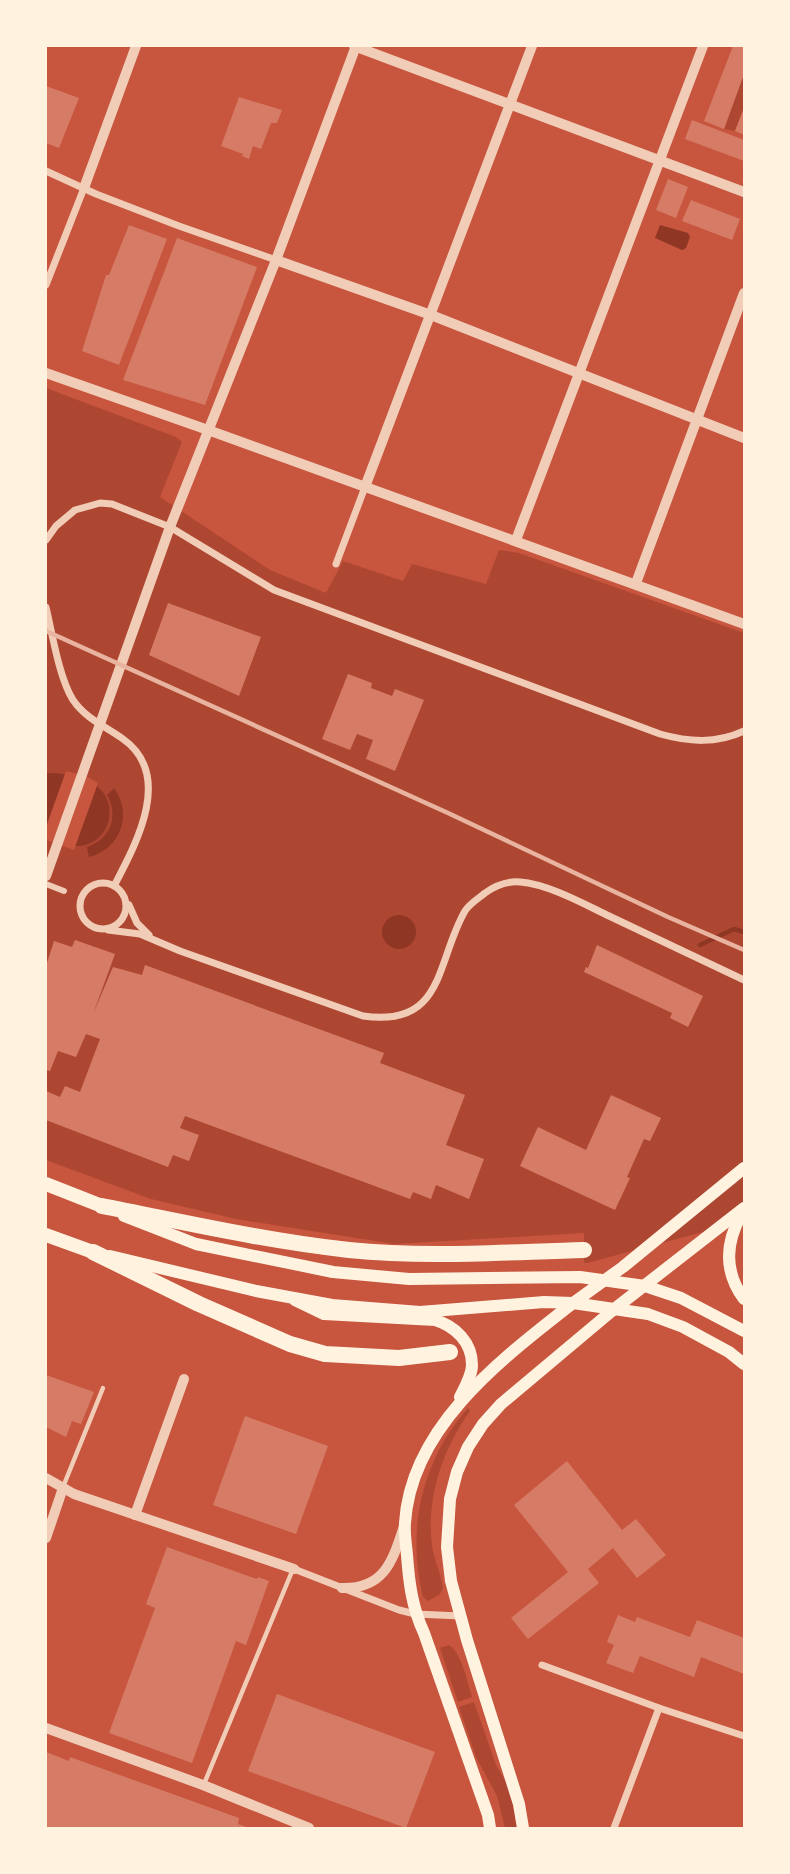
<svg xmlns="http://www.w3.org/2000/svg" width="790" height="1874" font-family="Helvetica,sans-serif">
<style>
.green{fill:#ae4732}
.water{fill:#8f3625}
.pier{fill:#c8553d}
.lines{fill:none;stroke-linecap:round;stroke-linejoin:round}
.stream{stroke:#8f3625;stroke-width:4.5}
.building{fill:#d67c66}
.service{stroke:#f1ccb7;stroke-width:4.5}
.pedestrian{stroke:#f1ccb7;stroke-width:6}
.minor{stroke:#f1ccb7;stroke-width:7}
.tertiary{stroke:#f1ccb7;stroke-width:10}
.secondary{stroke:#fff3e0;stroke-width:12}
.primary{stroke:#fff3e0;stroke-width:12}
.trunk{stroke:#fff3e0;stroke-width:14}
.motorway{stroke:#fff3e0;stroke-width:16}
.rail{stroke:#e9b49f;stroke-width:4.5}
</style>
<rect width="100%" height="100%" fill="#c8553d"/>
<g class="green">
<polygon points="744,74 744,107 735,131 724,129"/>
<polygon points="46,388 176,437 182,442 160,497 270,570 326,593 343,561 403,581 412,564 486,584 499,550 519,553 744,633 744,1221 587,1263 584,1263 584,1233 394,1244 236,1219 151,1199 46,1160"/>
<path d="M468 1408 470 1411C443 1449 426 1497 432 1545 434 1560 441 1573 443 1588L440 1594 428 1601 423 1597C406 1530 422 1460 468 1408Z"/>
<path d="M449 1645C461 1651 468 1684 472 1697L458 1702 440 1648Z"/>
<polygon points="474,1702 496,1765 506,1782 512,1800 517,1828 505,1828 497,1796 476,1757 459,1707"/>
</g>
<g class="water">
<polygon points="660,225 688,233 690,237 686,248 682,250 655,238"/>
<path d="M46 773C63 773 83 775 98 787 121 807 108 846 77 846 66 847 55 840 46 836Z"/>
<path d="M114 788C133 814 121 849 89 857L87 847C111 839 119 816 107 795Z"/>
<circle cx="399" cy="932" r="17"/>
</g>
<polygon class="pier" points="66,771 86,776 98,783 74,850 46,840 46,827"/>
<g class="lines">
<polyline class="stream" points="700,945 734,929 744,932"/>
</g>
<g class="building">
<polygon points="733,46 744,46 744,74 724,129 704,121"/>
<polygon points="46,86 79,98 59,148 46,143"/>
<polygon points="239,97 282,110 277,123 271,123 261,149 253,146 249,159 242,156 243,154 221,146"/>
<polygon points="744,108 744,135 735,131"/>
<polygon points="692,120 744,140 744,161 685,139"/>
<polygon points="668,179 688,187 676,218 656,210"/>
<polygon points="691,200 740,219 732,240 682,221"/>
<polygon points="129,225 167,239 119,365 82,351 106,275 109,275"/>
<polygon points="177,238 257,267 205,405 123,380"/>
<polygon points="168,603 261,637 239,696 149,655"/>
<polygon points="348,674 372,683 371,688 392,696 395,689 424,700 395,771 366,759 373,740 357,734 350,750 322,739"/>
<polygon points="75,940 115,954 93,1014 113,967 142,975 145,965 384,1053 380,1063 465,1095 446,1145 484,1159 469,1199 436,1185 431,1199 413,1192 410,1199 185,1116 180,1128 199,1135 189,1161 173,1155 168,1167 46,1120 46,1091 60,1097 65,1086 80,1092 100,1039 86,1034 76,1057 58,1051 50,1071 46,1070 46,966 54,941 72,947"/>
<polygon points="597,945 703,996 688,1027 670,1018 672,1013 584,972 586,967 588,968"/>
<polygon points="611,1095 661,1118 650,1141 644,1139 627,1177 630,1178 615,1210 520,1166 538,1127 586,1150"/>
<polygon points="46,1375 94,1392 81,1424 72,1421 66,1437 46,1427"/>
<polygon points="245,1416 328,1446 296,1534 213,1505"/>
<polygon points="567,1461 622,1530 636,1519 666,1555 637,1578 613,1548 588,1569 599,1583 528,1639 511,1618 568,1572 514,1505"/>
<polygon points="167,1547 257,1579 258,1577 269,1581 246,1645 236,1641 192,1763 109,1733 155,1608 146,1604"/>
<polygon points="618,1615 635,1622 637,1617 690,1637 697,1620 744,1638 744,1674 701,1657 694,1677 640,1656 633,1673 606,1663 614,1645 607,1642"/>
<polygon points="277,1694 435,1752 406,1828 248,1771"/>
<polygon points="46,1752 69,1761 70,1757 239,1818 238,1824 249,1828 46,1828"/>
</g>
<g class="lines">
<g class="service">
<polyline points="63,1487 103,1388"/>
<polyline points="204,1784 293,1569"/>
</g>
<polyline class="pedestrian" points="46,884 64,891"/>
<g class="minor">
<polyline points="46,171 96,194 179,226 276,260"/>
<polyline points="46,285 84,188"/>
<path d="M46 540 56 526 75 510 100 503 112 504 170 527 274 590 660 734C689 742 716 744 744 731"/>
<polyline points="336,564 365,487"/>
<path d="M46 607C52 632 59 678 73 700 86 719 105 726 123 739 174 775 136 844 114 886"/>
<circle cx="103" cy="906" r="23"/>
<polyline points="129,905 137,923 149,935"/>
<path d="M108 930 140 934 180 951 363 1016C445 1028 436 961 465 911 469 904 479 898 485 893 495 886 508 881 520 882 548 884 584 904 609 916 654 937 699 959 744 980"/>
<polyline points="294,1569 399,1610 415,1614 461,1616"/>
<polyline points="542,1665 659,1708 744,1736"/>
<polyline points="614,1828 659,1708"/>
</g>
<g class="tertiary">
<polyline points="354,46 744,192"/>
<polyline points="84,188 136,46"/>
<polyline points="276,260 431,315 744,438"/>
<polyline points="46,373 208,430 744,624"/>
<polyline points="365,487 532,46"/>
<polyline points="516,540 703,46"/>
<polyline points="636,583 744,293"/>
<polyline points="46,876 170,527 276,260 356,46"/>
<polyline points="46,1478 74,1494 294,1569"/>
<polyline points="135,1515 184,1379"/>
<polyline points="46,1538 63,1488"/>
<path d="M342 1588C383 1589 392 1563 403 1529"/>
<polyline points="46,1728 203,1785 309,1828"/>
</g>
<g class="secondary">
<path d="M295 1300 324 1314 435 1320C455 1326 472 1342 472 1365 472 1375 465 1387 460 1397"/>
<path d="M490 1828 488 1815 424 1633C412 1607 409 1583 407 1555 406 1544 404 1533 405 1523 411 1426 503 1358 573 1303"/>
<polyline points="523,1828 519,1804 467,1640 451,1581 447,1547 450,1499 457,1472 468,1447 483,1424 501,1404 613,1310"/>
</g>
<g class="primary">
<path d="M741 1215C725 1244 724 1272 744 1299"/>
<polyline points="124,1216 196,1244 333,1272 409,1279 580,1277 645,1286 681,1298 744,1331"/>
<polyline points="110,1256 256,1291 332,1305 420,1312 544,1302 573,1303 648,1314 683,1327 729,1352 744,1364"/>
<polyline points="573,1303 623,1267 744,1168"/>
<polyline points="613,1310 744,1208"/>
</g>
<g class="trunk">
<polyline points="46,1184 102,1206"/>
<polyline points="46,1235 93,1252"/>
</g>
<g class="motorway">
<path d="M102 1206C184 1222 266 1241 349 1250 427 1258 506 1252 584 1250"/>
<polyline points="93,1252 199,1304 290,1344 325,1354 399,1358 450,1352"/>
</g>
<polyline class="rail" points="46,631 448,813 668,917 744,950"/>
</g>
<rect width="790" height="1874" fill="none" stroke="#fff3e0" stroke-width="94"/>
</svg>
